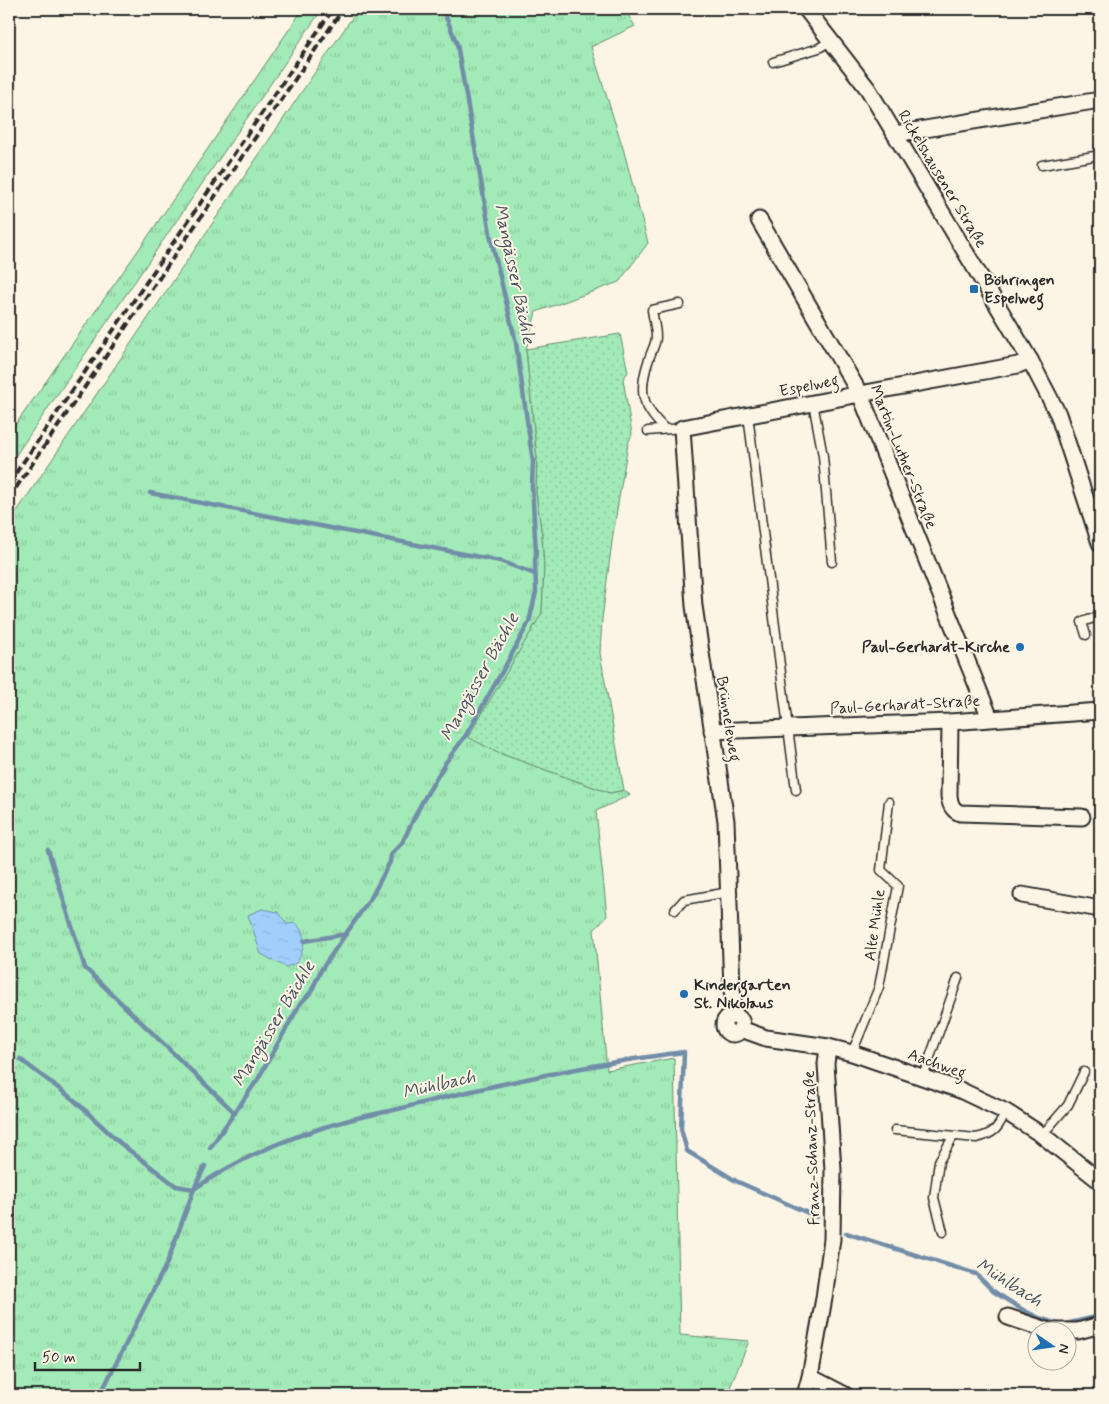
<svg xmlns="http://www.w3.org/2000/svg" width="1109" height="1404" font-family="Mynerve,sans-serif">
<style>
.grass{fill:url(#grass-tufts);stroke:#668a71}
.garden{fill:url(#garden-dots);stroke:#668a71}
.water{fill:url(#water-ripples);stroke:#728da8}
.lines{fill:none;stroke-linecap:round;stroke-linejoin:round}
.stream{stroke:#728da8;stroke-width:4.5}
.lane-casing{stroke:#2b2b2b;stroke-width:11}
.street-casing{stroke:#2b2b2b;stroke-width:19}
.lane{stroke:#fcf5e5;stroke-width:8}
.street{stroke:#fcf5e5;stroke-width:15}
.rail{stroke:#2b2b2b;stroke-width:4;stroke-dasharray:8 4;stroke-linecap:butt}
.poi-dot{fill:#1f6fb2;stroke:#fcf5e5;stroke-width:2}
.labels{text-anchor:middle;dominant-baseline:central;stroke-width:4;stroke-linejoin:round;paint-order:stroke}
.street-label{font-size:16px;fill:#2b2b2b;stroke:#fcf5e5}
.poi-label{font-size:16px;font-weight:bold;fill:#2b2b2b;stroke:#fcf5e5;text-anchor:start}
.water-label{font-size:18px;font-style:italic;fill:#48545f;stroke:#fcf5e5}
</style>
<defs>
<pattern id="grass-tufts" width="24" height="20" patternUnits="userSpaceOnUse" patternTransform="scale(1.25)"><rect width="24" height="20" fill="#a2eab7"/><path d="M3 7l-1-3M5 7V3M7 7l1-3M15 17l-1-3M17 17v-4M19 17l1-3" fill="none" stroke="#8cc99e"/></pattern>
<pattern id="garden-dots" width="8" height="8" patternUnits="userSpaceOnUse" patternTransform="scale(1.25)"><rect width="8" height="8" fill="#a2eab7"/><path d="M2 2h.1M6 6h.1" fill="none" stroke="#8cc99e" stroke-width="1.8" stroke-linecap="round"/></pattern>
<pattern id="water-ripples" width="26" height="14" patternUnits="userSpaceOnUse" patternTransform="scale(1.25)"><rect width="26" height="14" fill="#a1cffc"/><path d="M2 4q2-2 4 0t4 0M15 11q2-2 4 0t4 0" fill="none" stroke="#8bb2d8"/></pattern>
</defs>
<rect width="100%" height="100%" fill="#fcf5e5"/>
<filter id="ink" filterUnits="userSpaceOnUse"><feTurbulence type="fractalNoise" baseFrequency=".02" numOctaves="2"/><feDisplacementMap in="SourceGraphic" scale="10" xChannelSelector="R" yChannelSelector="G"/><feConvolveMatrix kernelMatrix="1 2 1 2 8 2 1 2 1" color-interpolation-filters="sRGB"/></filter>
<g filter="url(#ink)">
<g class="grass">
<polygon points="303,9 322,9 9,465 9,434 151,232"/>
<polygon points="358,9 624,9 635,26 591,47 623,148 648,243 619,282 536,312 526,349 537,459 536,493 542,535 544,567 542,613 469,737 496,752 610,793 624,790 630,795 596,811 607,916 594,930 607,1070 674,1058 680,1335 749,1341 727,1395 9,1395 9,523"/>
</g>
<polygon class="garden" points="620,334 628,372 623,379 632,434 628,444 613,534 602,619 600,653 624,790 610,793 496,752 468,737 542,613 544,567 542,535 536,493 537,459 526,349"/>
<path class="water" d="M262 909 278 912 287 924 296 923C308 936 304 949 297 963L286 967 261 954 248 915Z"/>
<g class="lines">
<g class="stream">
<polyline points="150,493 500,561 535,574"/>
<polyline points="48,850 85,968 235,1113"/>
<polyline points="304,941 347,934"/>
<polyline points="20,1059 74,1100 120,1143 176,1186 194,1189"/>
<polyline points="210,1148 258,1079 300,1004 311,992 321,970 372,896 390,862 391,854 402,843 421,804 446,762 466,735 507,663 529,622 536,592 535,560 536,553 532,486 533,462 516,343 491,239 457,44 443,9"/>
<path d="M194 1189C241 1157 298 1133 353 1119 368 1115 383 1113 398 1109 492 1085 587 1064 684 1052L681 1129 687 1151 736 1181 817 1217"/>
<polyline points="846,1233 976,1274 993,1291 1023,1310 1039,1318 1061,1325 1100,1316"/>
<polyline points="100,1395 167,1263 194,1189 205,1166"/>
</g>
<g class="lane-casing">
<g id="lane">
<polyline points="773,62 819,48 830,41"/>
<polyline points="1042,165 1100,155"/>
<polyline points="813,403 823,456 832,562"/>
<polyline points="748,415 796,790"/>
<path d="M665 429C641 406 638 391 649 359 651 352 656 344 656 337 656 328 653 318 652 310L680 304"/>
<polyline points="648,431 682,428"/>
<polyline points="1086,635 1082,622 1100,616"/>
<polyline points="675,910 684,900 729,892"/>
<polyline points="852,1053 879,987 898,886 881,870 889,802"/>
<polyline points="923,1077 958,978"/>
<path d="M895 1130 976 1138C995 1134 998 1128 1006 1112"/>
<polyline points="1042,1135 1068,1105 1084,1072"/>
<polyline points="943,1232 934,1198 939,1161 953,1137"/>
</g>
</g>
<g class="street-casing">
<g id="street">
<polyline points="806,9 868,89 1030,360 1058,414 1100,543"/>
<polyline points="895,134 1100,100"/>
<polyline points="759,220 860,394 990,718"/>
<path d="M950 722 949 796C950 804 952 810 960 813L1082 817"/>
<polyline points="712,731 950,722 1100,711"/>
<polyline points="1022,895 1100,909"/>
<circle cx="733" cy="1025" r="9"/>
<polyline points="735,1016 732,989 726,821 694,606 682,428 860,394 1018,365 1030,360"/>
<polyline points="741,1029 766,1038 828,1047 852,1053 960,1090 1006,1112 1042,1135 1100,1181"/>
<polyline points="1008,1317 1050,1331 1078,1331 1100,1325"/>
<polyline points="810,1377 845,1395"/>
<polyline points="805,1395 810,1377 824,1298 832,1239 833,1170 826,1064 828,1047"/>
</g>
</g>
<use href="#lane" class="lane"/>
<use href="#street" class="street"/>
<g class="rail">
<polyline points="9,483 333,9"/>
<polyline points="9,498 343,9"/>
</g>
</g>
</g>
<g class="poi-dot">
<rect x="969" y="284" width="10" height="10" rx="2.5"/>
<circle cx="1020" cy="647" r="5"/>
<circle cx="684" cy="994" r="5"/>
</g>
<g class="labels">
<g class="street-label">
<text transform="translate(942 179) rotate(59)">Rickelshausener Straße</text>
<text transform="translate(809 386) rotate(-11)">Espelweg</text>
<text transform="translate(903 457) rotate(68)">Martin-Luther-Straße</text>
<text transform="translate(905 705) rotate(-3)">Paul-Gerhardt-Straße</text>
<text transform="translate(728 719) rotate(81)">Brünneleweg</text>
<text transform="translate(875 925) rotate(-82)">Alte Mühle</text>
<text transform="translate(937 1064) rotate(20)">Aachweg</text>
<text transform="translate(812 1148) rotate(-92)">Franz-Schanz-Straße</text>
</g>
<g class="poi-label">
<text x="984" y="280">Böhringen<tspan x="984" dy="18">Espelweg</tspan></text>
<text x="1010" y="647" text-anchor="end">Paul-Gerhardt-Kirche</text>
<text x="694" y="985">Kindergarten<tspan x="694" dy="18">St. Nikolaus</tspan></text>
</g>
<g class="water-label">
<text transform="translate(514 274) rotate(78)">Mangässer Bächle</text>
<text transform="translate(480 677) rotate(-61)">Mangässer Bächle</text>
<text transform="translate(274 1024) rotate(-59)">Mangässer Bächle</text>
<text transform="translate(439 1085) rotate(-13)">Mühlbach</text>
<text transform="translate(1009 1283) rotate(32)">Mühlbach</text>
</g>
</g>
<rect width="1109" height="1404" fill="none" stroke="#fcf5e5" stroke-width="30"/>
<rect x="15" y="15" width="1079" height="1374" fill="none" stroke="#2b2b2b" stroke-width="2" filter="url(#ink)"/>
<g transform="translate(1052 1346) rotate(103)"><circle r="24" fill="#fcf5e5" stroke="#a8a49b"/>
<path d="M0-4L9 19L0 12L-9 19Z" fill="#1f6fb2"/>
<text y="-8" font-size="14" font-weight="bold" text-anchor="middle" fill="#2b2b2b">N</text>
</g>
<path d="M35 1362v8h105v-8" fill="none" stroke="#2b2b2b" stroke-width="2.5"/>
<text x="42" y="1362" font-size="15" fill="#2b2b2b" stroke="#fcf5e5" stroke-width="4" paint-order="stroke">50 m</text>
</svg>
